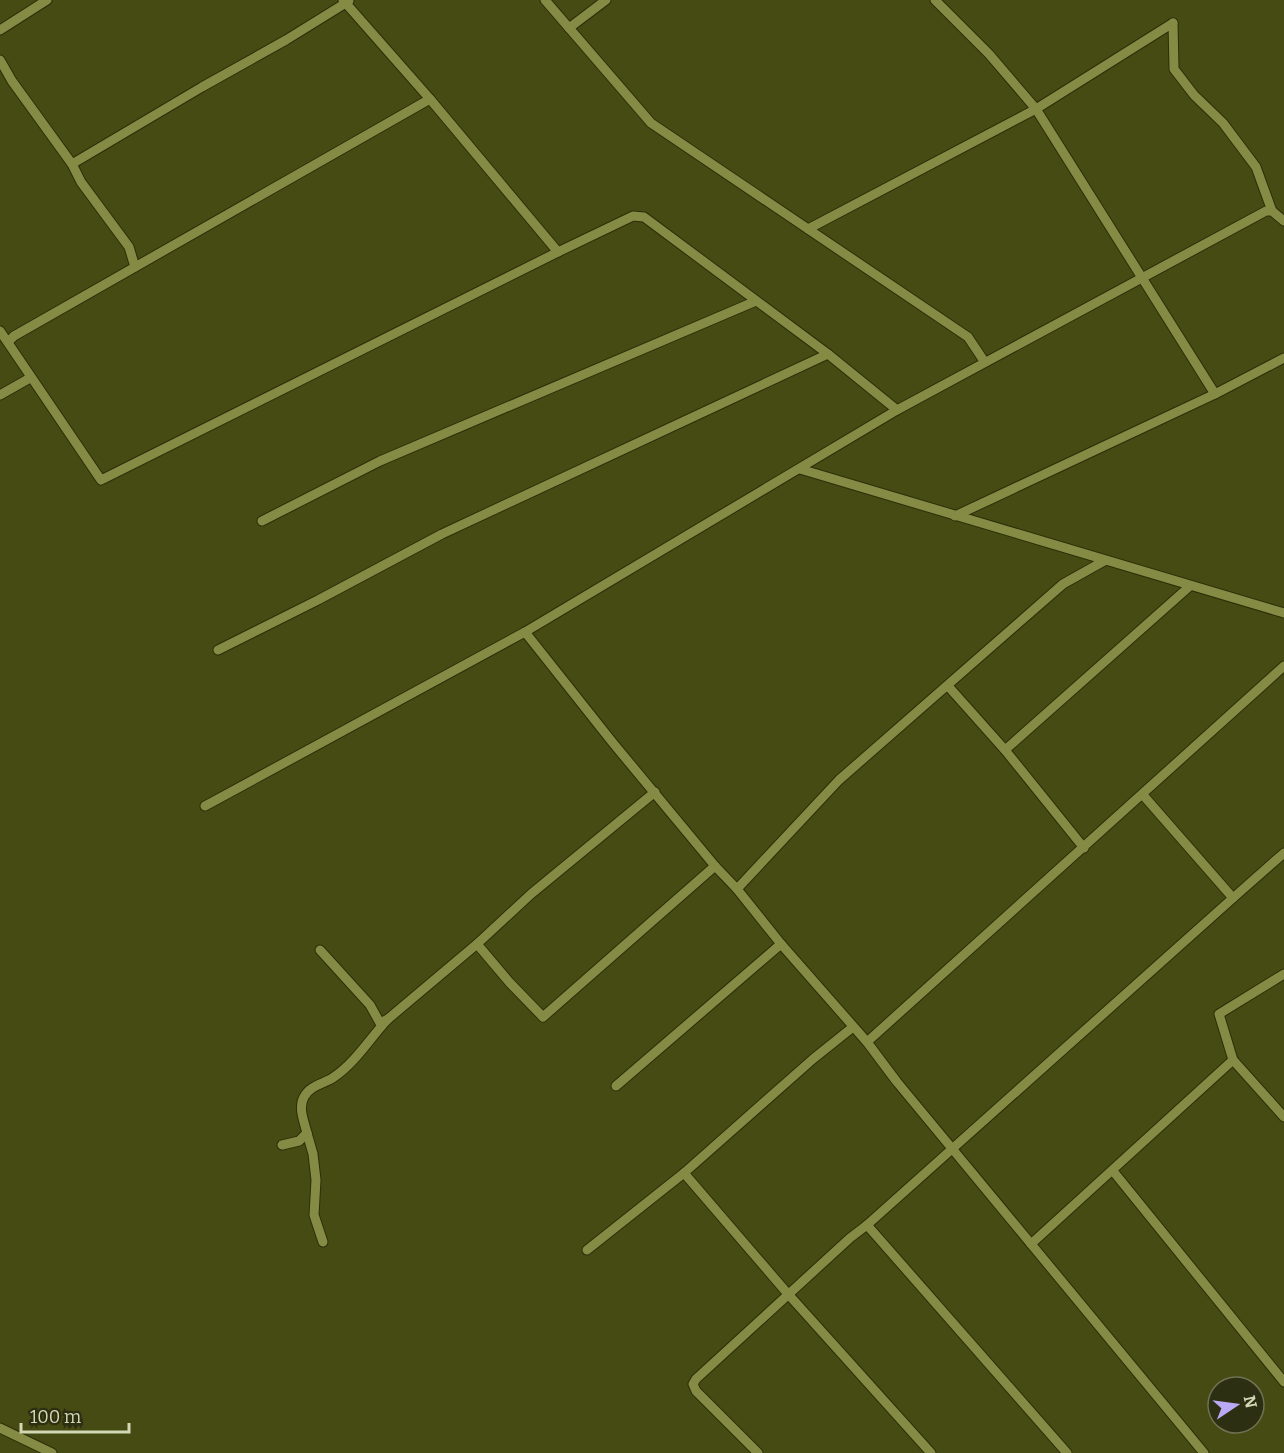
<svg xmlns="http://www.w3.org/2000/svg" width="1284" height="1453" font-family="Bitter,serif">
<style>
.lines{fill:none;stroke-linecap:round;stroke-linejoin:round}
.minor-casing{stroke:#2c2f08;stroke-width:11}
.minor{stroke:#858b44;stroke-width:9}
</style>
<rect width="100%" height="100%" fill="#464a13"/>
<g class="lines">
<g class="minor-casing">
<g id="minor">
<polyline points="343,0 430,99 558,252"/>
<polyline points="545,0 651,123 968,337 984,361"/>
<polyline points="935,0 989,54 1036,109 1215,394"/>
<polyline points="1173,23 1174,69 1194,95 1223,123 1256,167 1272,211"/>
<polyline points="569,28 606,0"/>
<polyline points="0,30 47,0"/>
<polyline points="0,60 12,81 72,164 81,182 129,247 135,267"/>
<polyline points="72,164 202,87 286,40 349,1"/>
<polyline points="808,229 1036,109 1173,23"/>
<polyline points="0,331 101,480 558,252 633,216 644,217 828,354 897,410"/>
<polyline points="8,342 14,336 430,99"/>
<polyline points="0,395 30,378"/>
<polyline points="800,469 1284,613"/>
<polyline points="955,516 1215,394 1284,358"/>
<polyline points="262,521 380,461 756,301"/>
<polyline points="525,632 613,743 715,866 737,889 781,944 867,1042 897,1082 1204,1453"/>
<polyline points="218,650 318,600 442,534 828,354"/>
<polyline points="948,686 1005,750 1084,848"/>
<polyline points="1005,750 1190,586"/>
<polyline points="205,806 525,632 897,410 1266,211 1272,211 1284,221"/>
<polyline points="737,889 839,780 1063,584 1104,561"/>
<polyline points="1233,898 1284,853"/>
<polyline points="477,944 510,983 543,1017 715,866"/>
<polyline points="1284,974 1219,1014 1233,1060 1284,1117"/>
<polyline points="388,1019 477,944 531,894 655,792"/>
<polyline points="867,1042 1284,666"/>
<polyline points="616,1086 781,944"/>
<polyline points="307,1133 313,1154 316,1180 314,1215 323,1242"/>
<path d="M282 1145 299 1141 307 1133C304 1121 298 1108 304 1097 310 1085 324 1084 334 1077 356 1062 370 1038 388 1019L380 1023 370 1005 320 950"/>
<polyline points="1113,1171 1284,1382"/>
<polyline points="684,1173 788,1294 931,1453"/>
<polyline points="867,1225 1067,1453"/>
<polyline points="1031,1244 1233,1060"/>
<polyline points="587,1250 684,1173 813,1059 853,1027"/>
<polyline points="0,1428 52,1453"/>
<polyline points="758,1453 696,1391 693,1384 696,1379 850,1238 867,1225 1233,898 1143,795"/>
</g>
</g>
<use href="#minor" class="minor"/>
</g>
<g transform="translate(1236 1405) rotate(77)"><circle r="28" fill="#2c2f11" stroke="#6e7252" stroke-width="1.5"/>
<path d="M0-4.5L10 22L0 15L-10 22Z" fill="#baaaf6"/>
<text y="-9" font-size="16" font-weight="bold" text-anchor="middle" fill="#d2d7b4">N</text>
</g>
<path d="M21 1423v9h108v-9" fill="none" stroke="#d2d7b4" stroke-width="3"/>
<text x="30" y="1423" font-size="18" fill="#d2d7b4" stroke="#2c2f11" stroke-width="4.5" paint-order="stroke">100 m</text>
</svg>
